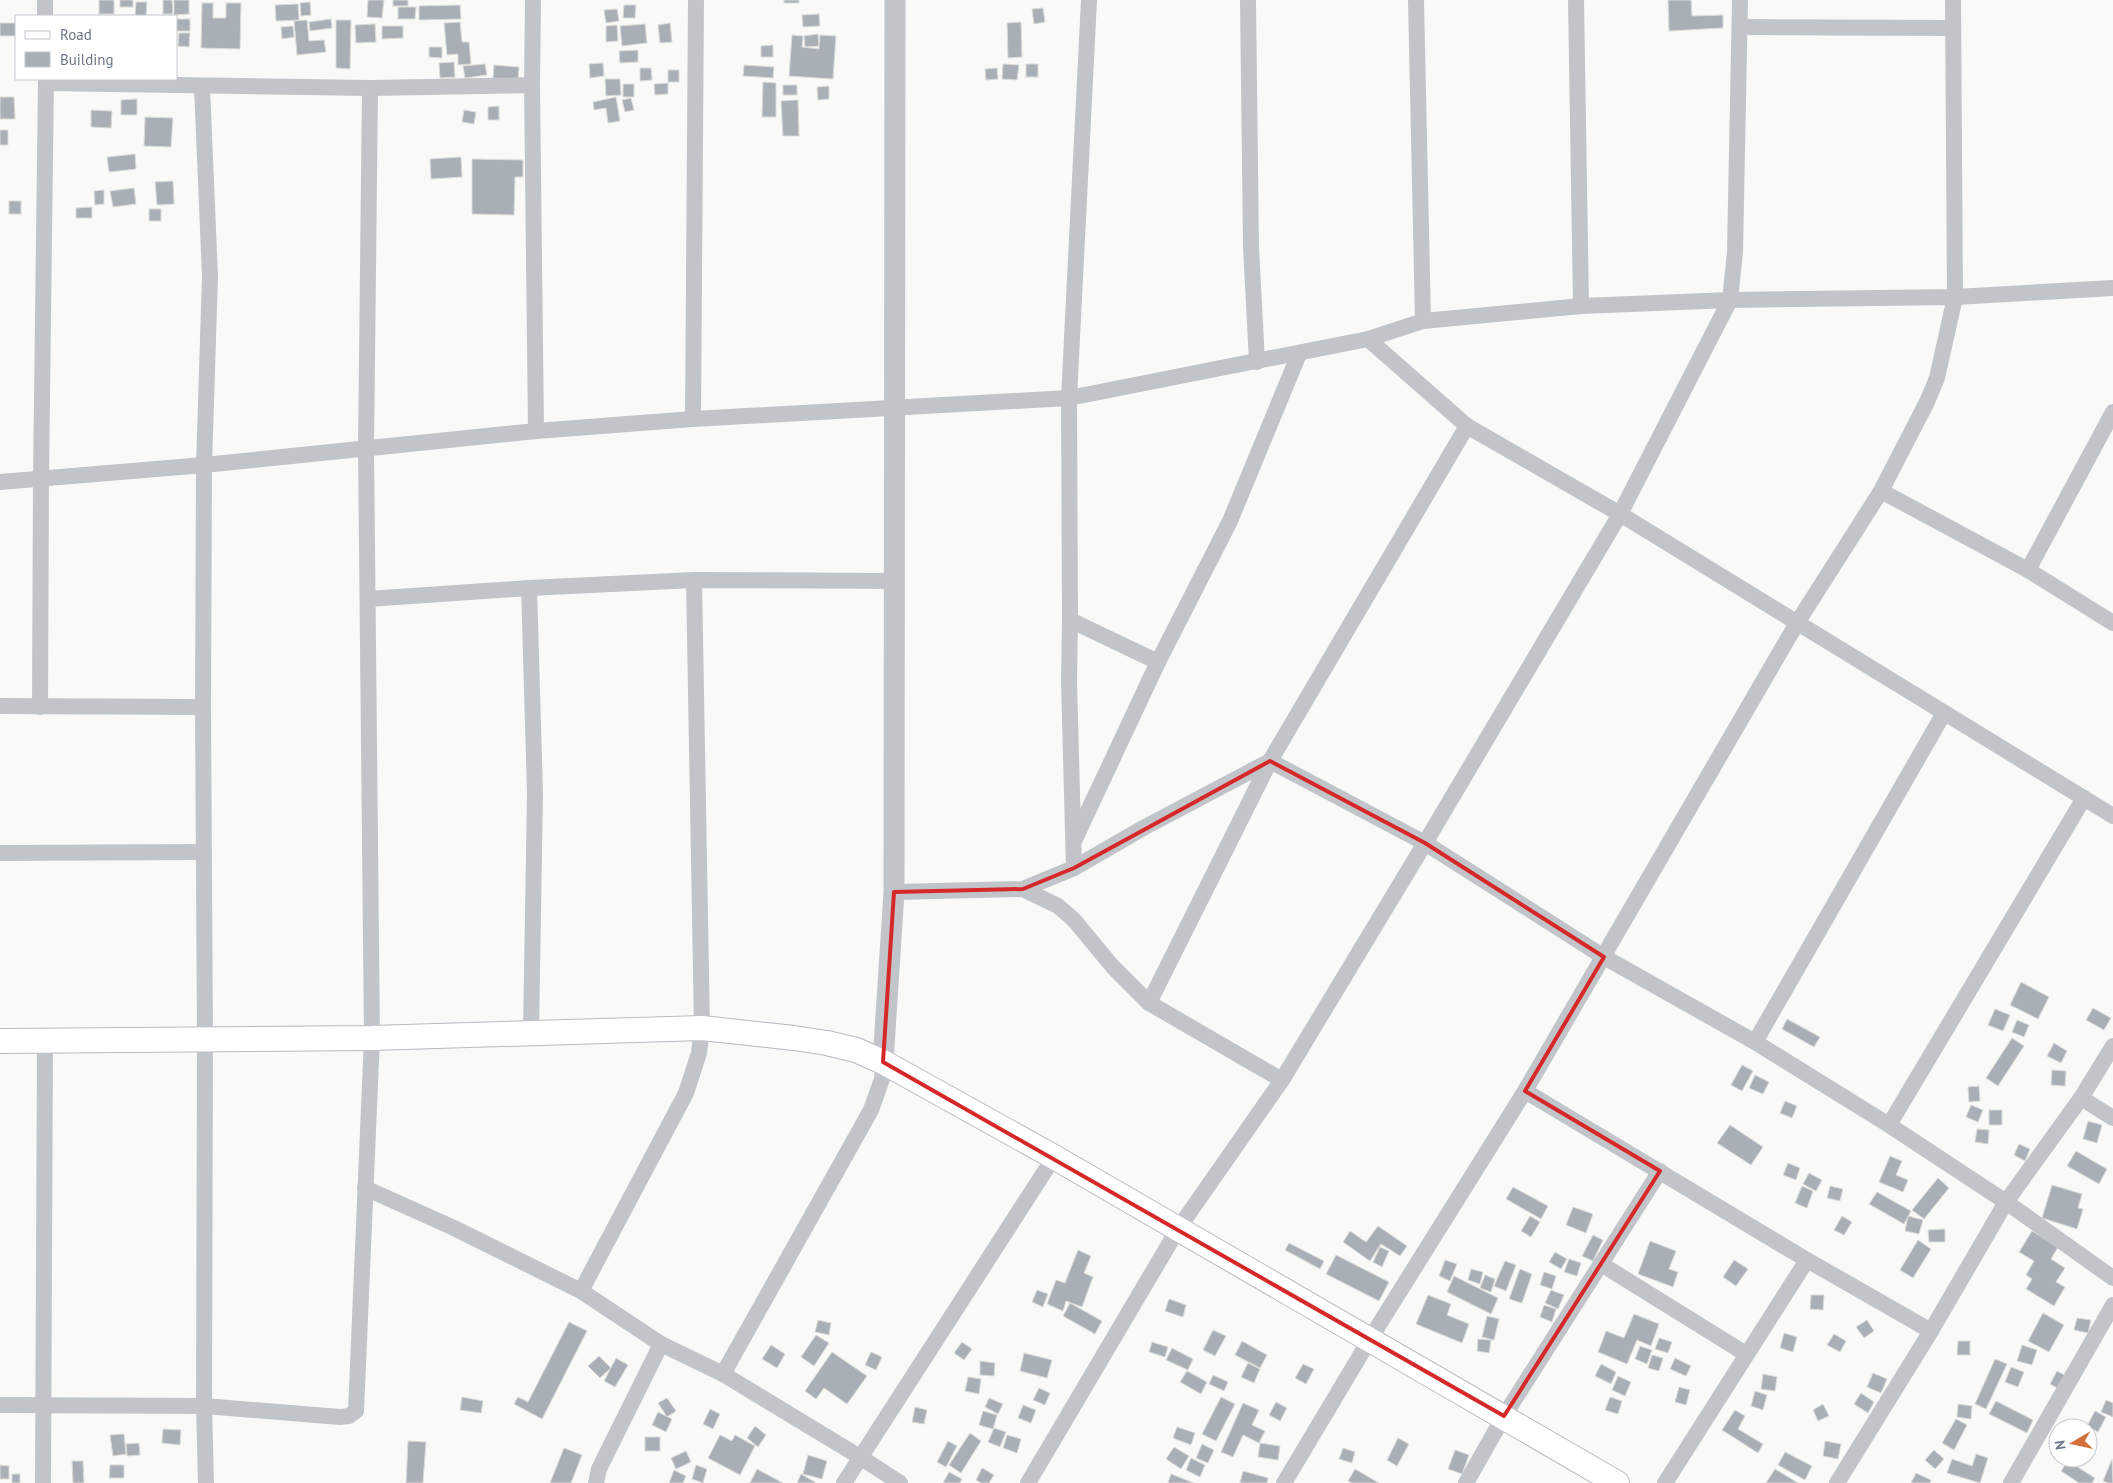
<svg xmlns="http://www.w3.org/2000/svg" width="2113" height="1483" font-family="'PT Sans',sans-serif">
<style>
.building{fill:#a9afb6;stroke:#dbdcda}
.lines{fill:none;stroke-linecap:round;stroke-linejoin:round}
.secondary-casing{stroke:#b6babf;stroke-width:26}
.minor{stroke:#c1c5c9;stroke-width:16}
.tertiary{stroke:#c1c5c9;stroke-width:21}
.secondary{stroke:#fff;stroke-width:24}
.marked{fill:none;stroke:#d62828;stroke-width:4;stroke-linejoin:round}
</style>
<rect width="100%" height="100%" fill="#f9faf8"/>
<g class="building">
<rect x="99" y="0" width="15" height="14"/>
<rect x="120" y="0" width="13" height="7"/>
<polygon points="163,0 172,0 173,14 163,14"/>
<polygon points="174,0 189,0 189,14 174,15"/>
<polygon points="368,0 384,0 382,18 367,17"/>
<rect x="393" y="0" width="15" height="6"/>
<rect x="784" y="0" width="15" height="3"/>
<polygon points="1668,0 1691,0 1692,16 1723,15 1723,28 1669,31"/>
<polygon points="136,2 147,2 146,16 135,16"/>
<polygon points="310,2 311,15 301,16 300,3"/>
<polygon points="202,3 213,3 213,18 226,18 226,3 241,3 240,49 201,48"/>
<polygon points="298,4 299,20 276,21 275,5"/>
<polygon points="460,5 461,19 419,20 419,6"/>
<polygon points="624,5 636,5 635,18 623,18"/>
<polygon points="398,7 416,7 415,19 398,19"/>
<polygon points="1043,8 1045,22 1034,24 1032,9"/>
<polygon points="617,9 619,21 606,23 604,10"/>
<polygon points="819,14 820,26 803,27 802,15"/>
<rect x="176" y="19" width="14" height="12"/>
<polygon points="331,19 332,28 310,31 309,22"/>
<polygon points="307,20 309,41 324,40 326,52 297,55 294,21"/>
<polygon points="336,20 351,20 350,69 336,68"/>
<polygon points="460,22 462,42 469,42 471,64 458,65 458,54 447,55 444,23"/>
<polygon points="1021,22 1022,57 1008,58 1007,23"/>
<rect x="0" y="23" width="16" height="13"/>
<polygon points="670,23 672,42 660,43 658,25"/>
<polygon points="375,24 376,42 356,43 355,25"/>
<polygon points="645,24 647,43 622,46 620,26"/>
<polygon points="617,25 618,41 606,42 606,26"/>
<polygon points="293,26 294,37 282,39 281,27"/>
<polygon points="382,26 403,26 403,38 382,39"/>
<polygon points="179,33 190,33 189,47 178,46"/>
<polygon points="818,34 819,46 805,47 804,36"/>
<polygon points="792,35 803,36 802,47 819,49 820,35 836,36 833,79 789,76"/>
<polygon points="773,45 773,57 761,57 761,46"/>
<polygon points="429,47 442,47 442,58 429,57"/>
<polygon points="638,50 638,62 620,63 619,51"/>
<polygon points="454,62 455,77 440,78 439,63"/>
<polygon points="603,63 604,76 590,78 589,64"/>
<polygon points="485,64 487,75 465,78 463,66"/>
<polygon points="1003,64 1019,65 1017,80 1002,79"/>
<rect x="1026" y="64" width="12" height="13"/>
<polygon points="494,65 519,67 518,80 493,78"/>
<polygon points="744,65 774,67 773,78 743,76"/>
<polygon points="640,68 651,68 652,80 640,81"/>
<polygon points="997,68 998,79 986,80 985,69"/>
<rect x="668" y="70" width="11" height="12"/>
<polygon points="605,79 620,79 621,95 606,96"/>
<polygon points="763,82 776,83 776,117 762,117"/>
<polygon points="668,83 668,94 655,95 654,84"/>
<rect x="623" y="84" width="11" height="13"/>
<rect x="783" y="85" width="14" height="10"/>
<polygon points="829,86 829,99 818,100 817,87"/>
<polygon points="0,97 14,97 15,119 0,119"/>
<polygon points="616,97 620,121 608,123 606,108 594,110 593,102"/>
<polygon points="631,98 634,110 625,112 622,100"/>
<polygon points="137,99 137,115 121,115 121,100"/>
<polygon points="798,100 799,136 783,136 781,101"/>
<polygon points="499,106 499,120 488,120 488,107"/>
<polygon points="91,110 112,111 111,128 91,127"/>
<polygon points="464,110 476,112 474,124 462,122"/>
<polygon points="145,117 173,118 171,147 144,146"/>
<rect x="0" y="130" width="8" height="15"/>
<polygon points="135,154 136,169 109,172 107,157"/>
<polygon points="461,157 462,177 431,179 430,159"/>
<polygon points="472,159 523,160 523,177 515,177 514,215 472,214"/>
<polygon points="173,181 174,204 157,205 155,182"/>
<polygon points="134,188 136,204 113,207 110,191"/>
<polygon points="104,190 104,204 95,205 94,191"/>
<rect x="9" y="201" width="12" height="13"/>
<polygon points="92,207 92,218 76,218 76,208"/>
<rect x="149" y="209" width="12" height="12"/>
<polygon points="2021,982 2049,997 2038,1019 2010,1005"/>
<polygon points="2093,1008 2111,1018 2104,1030 2086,1020"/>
<polygon points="1995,1009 2010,1015 2003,1031 1988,1025"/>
<polygon points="1787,1019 1820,1037 1814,1047 1782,1029"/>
<polygon points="2017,1020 2029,1025 2024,1037 2012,1032"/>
<polygon points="2012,1038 2024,1046 1998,1086 1986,1078"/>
<polygon points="2054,1043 2067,1051 2061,1063 2047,1056"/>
<polygon points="1742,1065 1753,1071 1742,1091 1731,1085"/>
<polygon points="2052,1070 2066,1071 2065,1086 2051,1085"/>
<polygon points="1755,1075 1769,1082 1763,1094 1749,1088"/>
<polygon points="1979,1086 1980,1101 1969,1102 1968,1087"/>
<polygon points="1785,1101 1797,1106 1792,1118 1780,1113"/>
<polygon points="1971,1105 1983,1110 1978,1122 1966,1117"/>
<rect x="1989" y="1110" width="13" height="15"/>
<polygon points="2088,1121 2102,1125 2097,1143 2083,1139"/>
<polygon points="1730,1125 1763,1147 1751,1165 1717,1143"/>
<polygon points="1977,1129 1989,1130 1988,1144 1975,1142"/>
<polygon points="2019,1144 2030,1149 2025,1161 2014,1155"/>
<polygon points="2076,1151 2107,1169 2099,1184 2067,1166"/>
<polygon points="1890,1156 1902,1161 1896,1175 1908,1180 1903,1192 1879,1182"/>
<polygon points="1788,1163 1800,1168 1796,1180 1783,1175"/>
<polygon points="1809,1173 1822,1180 1816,1191 1803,1184"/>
<polygon points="1938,1178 1949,1188 1924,1219 1912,1210"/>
<polygon points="2052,1185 2082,1194 2078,1208 2083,1209 2077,1229 2042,1218"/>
<polygon points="1802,1186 1813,1191 1807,1208 1795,1203"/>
<polygon points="1830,1186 1843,1189 1840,1201 1827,1198"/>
<polygon points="1513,1187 1548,1206 1541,1219 1506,1199"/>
<polygon points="1877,1192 1911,1211 1904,1224 1869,1204"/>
<polygon points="1573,1207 1593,1214 1586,1233 1566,1225"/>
<polygon points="1530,1216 1540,1222 1531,1237 1521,1231"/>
<polygon points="1842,1216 1852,1222 1844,1235 1834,1230"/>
<polygon points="1908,1216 1923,1220 1919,1234 1905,1231"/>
<polygon points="1378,1226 1407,1246 1400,1256 1381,1244 1370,1261 1343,1242 1350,1231 1366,1242"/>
<polygon points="1945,1229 1945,1242 1929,1242 1928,1230"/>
<polygon points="2032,1231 2058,1247 2051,1259 2065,1268 2056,1282 2065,1287 2054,1306 2026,1289 2032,1279 2026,1275 2034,1261 2019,1252"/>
<polygon points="1593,1235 1603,1240 1593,1261 1582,1256"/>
<polygon points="1918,1240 1931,1249 1913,1278 1900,1270"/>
<polygon points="1650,1241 1676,1251 1669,1269 1678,1272 1673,1287 1638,1274"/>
<polygon points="1289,1243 1324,1261 1320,1269 1285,1250"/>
<polygon points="1380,1247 1389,1251 1382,1267 1373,1262"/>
<polygon points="1078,1250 1091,1256 1084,1273 1093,1277 1082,1307 1066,1301 1063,1311 1047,1304 1056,1280 1065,1283"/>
<polygon points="1555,1252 1567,1259 1561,1269 1549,1262"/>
<polygon points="1336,1255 1389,1282 1379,1301 1326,1274"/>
<polygon points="1569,1259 1581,1263 1577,1276 1564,1272"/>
<polygon points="1445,1260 1457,1264 1450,1281 1439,1276"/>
<polygon points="1734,1260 1748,1269 1736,1286 1723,1277"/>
<polygon points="1505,1261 1516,1265 1506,1291 1494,1286"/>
<polygon points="1471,1269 1483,1272 1480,1284 1468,1280"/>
<polygon points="1520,1269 1532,1274 1522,1303 1509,1299"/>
<polygon points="1544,1272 1556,1276 1552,1289 1540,1285"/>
<polygon points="1485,1275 1495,1279 1491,1292 1480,1288"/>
<polygon points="1454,1276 1498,1298 1491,1314 1447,1292"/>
<polygon points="1037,1290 1048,1294 1043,1307 1032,1302"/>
<polygon points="1551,1290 1564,1295 1558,1309 1545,1303"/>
<polygon points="1428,1295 1451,1304 1447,1315 1469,1324 1462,1343 1416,1324"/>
<polygon points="1811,1295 1824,1295 1823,1310 1810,1309"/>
<polygon points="1169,1299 1186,1305 1183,1317 1165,1311"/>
<polygon points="1070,1303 1102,1321 1095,1334 1063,1316"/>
<polygon points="1544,1305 1556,1309 1552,1322 1540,1317"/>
<polygon points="2043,1313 2064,1325 2049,1352 2028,1341"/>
<polygon points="1634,1314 1659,1324 1651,1346 1637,1340 1627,1364 1598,1352 1606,1331 1624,1338"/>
<polygon points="1487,1316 1499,1319 1494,1340 1482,1337"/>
<polygon points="2077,1318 2091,1320 2088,1333 2074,1330"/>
<polygon points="818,1320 831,1323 829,1335 815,1332"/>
<polygon points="1867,1320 1874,1331 1864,1338 1856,1327"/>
<polygon points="569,1322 587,1331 542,1419 514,1404 518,1397 528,1402"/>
<polygon points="1213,1330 1226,1336 1215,1356 1203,1350"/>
<polygon points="1784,1333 1797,1337 1793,1352 1780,1348"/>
<polygon points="1834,1334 1846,1341 1840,1352 1827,1345"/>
<polygon points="816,1335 829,1343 814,1366 801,1357"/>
<polygon points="1659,1338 1672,1342 1668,1353 1655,1349"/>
<polygon points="1478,1339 1491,1340 1489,1353 1477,1351"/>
<polygon points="1242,1341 1267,1355 1260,1368 1235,1355"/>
<polygon points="1958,1341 1970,1341 1970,1355 1957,1355"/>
<polygon points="962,1342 972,1349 964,1360 954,1353"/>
<polygon points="1152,1342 1168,1347 1165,1357 1149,1352"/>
<polygon points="771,1345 785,1354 777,1368 762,1359"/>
<polygon points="2022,1345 2037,1350 2032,1365 2017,1361"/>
<polygon points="1640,1346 1652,1350 1647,1364 1635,1359"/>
<polygon points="1172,1348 1193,1359 1188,1370 1166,1360"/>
<polygon points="832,1352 867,1376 847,1404 824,1388 816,1399 805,1391"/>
<polygon points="871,1352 882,1357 876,1370 865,1365"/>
<polygon points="1024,1353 1052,1360 1047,1378 1020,1371"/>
<polygon points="1652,1355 1663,1358 1659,1371 1648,1368"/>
<polygon points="599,1356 611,1368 600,1378 588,1366"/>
<polygon points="616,1358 628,1365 615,1387 604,1381"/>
<polygon points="1675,1358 1691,1366 1686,1376 1670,1369"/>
<polygon points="1995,1359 2007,1364 1986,1409 1975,1404"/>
<polygon points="980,1361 995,1363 994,1376 980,1375"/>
<polygon points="1248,1363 1260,1369 1254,1383 1241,1377"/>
<polygon points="1303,1364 1314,1369 1306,1384 1295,1378"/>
<polygon points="1601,1364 1616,1372 1611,1384 1595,1376"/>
<polygon points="2011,1367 2024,1372 2018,1387 2005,1382"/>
<polygon points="1187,1371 1207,1382 1201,1394 1180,1382"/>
<polygon points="2057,1371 2068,1377 2061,1390 2050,1384"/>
<polygon points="1873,1373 1887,1379 1881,1393 1867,1387"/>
<polygon points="1763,1374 1777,1377 1775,1391 1761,1389"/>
<polygon points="1213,1375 1228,1382 1224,1391 1209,1384"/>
<polygon points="1618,1376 1631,1382 1625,1396 1612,1390"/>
<polygon points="968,1377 981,1379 979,1394 965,1391"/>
<polygon points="1679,1387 1690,1390 1686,1405 1675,1402"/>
<polygon points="1039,1388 1050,1393 1045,1405 1033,1400"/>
<polygon points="1755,1391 1767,1395 1763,1410 1751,1406"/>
<polygon points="1861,1393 1874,1402 1868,1413 1854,1404"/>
<polygon points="462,1397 483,1401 481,1413 460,1410"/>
<polygon points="1221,1397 1235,1404 1216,1441 1202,1434"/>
<polygon points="1610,1397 1622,1401 1618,1414 1605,1410"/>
<polygon points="667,1398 676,1411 667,1417 658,1403"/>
<polygon points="989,1398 1003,1404 998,1414 985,1407"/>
<polygon points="2106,1400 2113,1403 2113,1417 2101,1412"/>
<polygon points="1996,1401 2033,1420 2027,1433 1989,1414"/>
<polygon points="1276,1402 1287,1408 1280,1421 1269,1415"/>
<polygon points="1243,1403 1259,1410 1252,1425 1265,1431 1259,1443 1243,1435 1233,1457 1221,1452"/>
<polygon points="1823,1404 1829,1416 1818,1421 1813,1410"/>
<polygon points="1958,1404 1972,1406 1971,1419 1957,1417"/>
<polygon points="1023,1405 1036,1410 1031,1423 1018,1418"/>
<polygon points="915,1407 927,1410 924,1424 912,1422"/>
<polygon points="710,1409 720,1414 713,1429 703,1424"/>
<polygon points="1735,1410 1745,1416 1738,1429 1763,1444 1758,1453 1722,1430"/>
<polygon points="983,1411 997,1415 993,1429 979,1425"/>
<polygon points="2095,1411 2106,1417 2098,1432 2087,1426"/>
<polygon points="658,1412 672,1419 666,1432 652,1425"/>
<polygon points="1956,1419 1967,1425 1954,1450 1942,1443"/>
<polygon points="755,1426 766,1435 758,1447 747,1438"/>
<polygon points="1177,1427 1195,1433 1191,1445 1173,1438"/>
<polygon points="994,1428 1006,1432 1000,1447 988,1442"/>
<polygon points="163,1429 181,1430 180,1445 162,1443"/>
<polygon points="970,1433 981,1441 961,1473 949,1465"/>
<polygon points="124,1434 126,1454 113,1456 110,1435"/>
<polygon points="720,1435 732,1441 735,1435 755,1446 740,1475 708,1458"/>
<polygon points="1007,1435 1021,1439 1017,1453 1003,1448"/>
<rect x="645" y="1437" width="15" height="14"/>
<polygon points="1398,1438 1409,1444 1397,1466 1387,1460"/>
<polygon points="408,1441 426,1442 423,1483 406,1483"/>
<polygon points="948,1441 957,1446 946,1467 937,1462"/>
<polygon points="1825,1441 1841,1444 1838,1459 1823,1456"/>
<polygon points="139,1443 140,1455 127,1456 126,1444"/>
<polygon points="1260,1443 1280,1446 1278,1460 1258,1457"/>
<polygon points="1202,1444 1214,1450 1208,1463 1196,1458"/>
<polygon points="1174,1447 1189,1456 1181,1469 1166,1459"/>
<polygon points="564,1448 582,1455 571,1483 550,1483"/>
<polygon points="1343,1448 1355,1452 1352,1463 1339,1459"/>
<polygon points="1455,1450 1469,1455 1462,1474 1448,1469"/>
<polygon points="1934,1450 1944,1459 1935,1469 1925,1460"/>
<polygon points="686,1451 691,1462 676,1469 671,1458"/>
<polygon points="1785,1452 1812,1466 1805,1480 1778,1465"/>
<polygon points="1976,1454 1988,1458 1980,1483 1947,1473 1952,1459 1972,1466"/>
<polygon points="808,1455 827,1461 822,1479 803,1474"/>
<polygon points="1191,1458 1205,1465 1200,1477 1186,1470"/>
<polygon points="2112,1459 2113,1483 2108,1483 2103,1481"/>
<polygon points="72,1461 83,1461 84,1483 73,1483"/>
<polygon points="2068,1461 2095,1478 2092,1483 2079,1483 2061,1471"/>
<polygon points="0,1465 9,1466 9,1479 0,1479"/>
<polygon points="110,1465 124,1465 124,1478 109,1478"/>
<polygon points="696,1465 707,1469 703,1483 692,1479"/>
<polygon points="982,1468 994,1475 989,1483 981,1483 976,1480"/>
<polygon points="757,1469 783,1483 750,1483"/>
<polygon points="1355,1469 1379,1483 1352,1483 1348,1481"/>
<polygon points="1775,1469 1798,1483 1766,1483"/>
<polygon points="674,1470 686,1476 683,1483 669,1483"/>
<polygon points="1243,1471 1268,1478 1267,1483 1240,1483"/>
<polygon points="949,1472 962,1479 960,1483 943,1483"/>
<polygon points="1916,1473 1931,1480 1930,1483 1911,1483"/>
<rect x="12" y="1474" width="8" height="9"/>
<polygon points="801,1474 815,1482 814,1483 797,1483"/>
<polygon points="1171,1474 1194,1483 1168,1483"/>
</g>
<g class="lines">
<g class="secondary-casing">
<polyline id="secondary" points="0,1041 372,1038 702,1028 794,1038 827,1043 856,1050 883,1062 1054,1157 1617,1483"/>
</g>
<g class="minor">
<polyline points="533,0 532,85 536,431"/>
<polyline points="1248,0 1251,247 1257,362"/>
<polyline points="1416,0 1423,321"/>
<polyline points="1576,0 1581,306"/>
<polyline points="45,16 45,0"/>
<polyline points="1741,27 1952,28"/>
<polyline points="46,83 370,88 532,85"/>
<polyline points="202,87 210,276 204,465 203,707 205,1040 204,1406 206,1483"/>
<polyline points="1368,339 1467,426 1620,514 2113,816"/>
<polyline points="693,419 696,0"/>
<polyline points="0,482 204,465 536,431 693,419 1069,398 1368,339 1423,321 1581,306 1730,300 1955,297 2113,288"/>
<polyline points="1881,491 2028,570 2113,623"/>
<polyline points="2028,570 2113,412"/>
<polyline points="529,588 535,793 531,1033"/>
<polyline points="368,599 529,588 694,580 895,581"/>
<polyline points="1070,620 1158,662"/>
<polyline points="0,706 203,707"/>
<polyline points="40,707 41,479 46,79"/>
<polyline points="1075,839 1158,662 1230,521 1299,354"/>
<polyline points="0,853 203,852"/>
<polyline points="1074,868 1069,682 1070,620 1069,398 1089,0"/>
<polyline points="1023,889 1058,906 1074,920 1113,967 1149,1003 1282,1080"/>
<polyline points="894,892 1023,889 1074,868 1145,827 1270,761 1425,843 1604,957 1755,1042 1889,1125 2006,1202 2113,1278"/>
<polyline points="1149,1003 1270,761 1467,426"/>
<polyline points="1755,1042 1944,713"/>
<polyline points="1525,1091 1807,1260 1931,1331"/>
<polyline points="2081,1098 2113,1118"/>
<polyline points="1889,1125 2084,798"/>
<polyline points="365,1188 454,1228 581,1291 661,1344 723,1374 860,1457 900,1483"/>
<polyline points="1601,1264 1746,1354"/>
<polyline points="581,1291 686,1093 699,1053 702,1028 694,580"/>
<polyline points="723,1374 871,1110 882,1079 883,1062"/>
<polyline points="0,1405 204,1406 340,1417 349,1416 356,1411 372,1038 366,449 370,88"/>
<polyline points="43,1483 45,1041"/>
<polyline points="596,1483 599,1469 661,1344"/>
<polyline points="844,1483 1054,1157"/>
<polyline points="1028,1483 1178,1229 1282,1080 1425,843 1620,514 1730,300 1735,252 1740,0"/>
<polyline points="1284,1483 1370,1339 1525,1091 1797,623 1881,491 1927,402 1937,378 1955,297 1953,0"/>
<polyline points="1466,1483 1504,1416 1660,1171"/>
<polyline points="1665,1483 1807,1260"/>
<polyline points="1837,1483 1931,1331 2006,1202 2081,1098 2113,1046"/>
<polyline points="2011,1483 2113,1305"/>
</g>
<polyline class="tertiary" points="883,1062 894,892 895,0"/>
<use href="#secondary" class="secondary"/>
</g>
<path class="marked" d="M1270 761 1425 843 1604 957 1525 1091 1660 1171 1504 1416 883 1062 894 892 1023 889 1074 868Z"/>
<rect x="15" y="15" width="162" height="65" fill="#ffffff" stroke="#c4c9cf"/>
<rect x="25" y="31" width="25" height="8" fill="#ffffff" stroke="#c4c9cf"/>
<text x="60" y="40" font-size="15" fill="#6b7786">Road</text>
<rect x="25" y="52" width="25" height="15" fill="#a9afb6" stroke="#c4c9cf"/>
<text x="60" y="65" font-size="15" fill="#6b7786">Building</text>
<g transform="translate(2073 1443) rotate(261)"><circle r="24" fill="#ffffff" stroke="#c4c9cf"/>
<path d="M0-4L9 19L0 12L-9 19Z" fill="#d4703d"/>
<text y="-8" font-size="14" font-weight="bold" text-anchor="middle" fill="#6b7786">N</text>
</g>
</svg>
